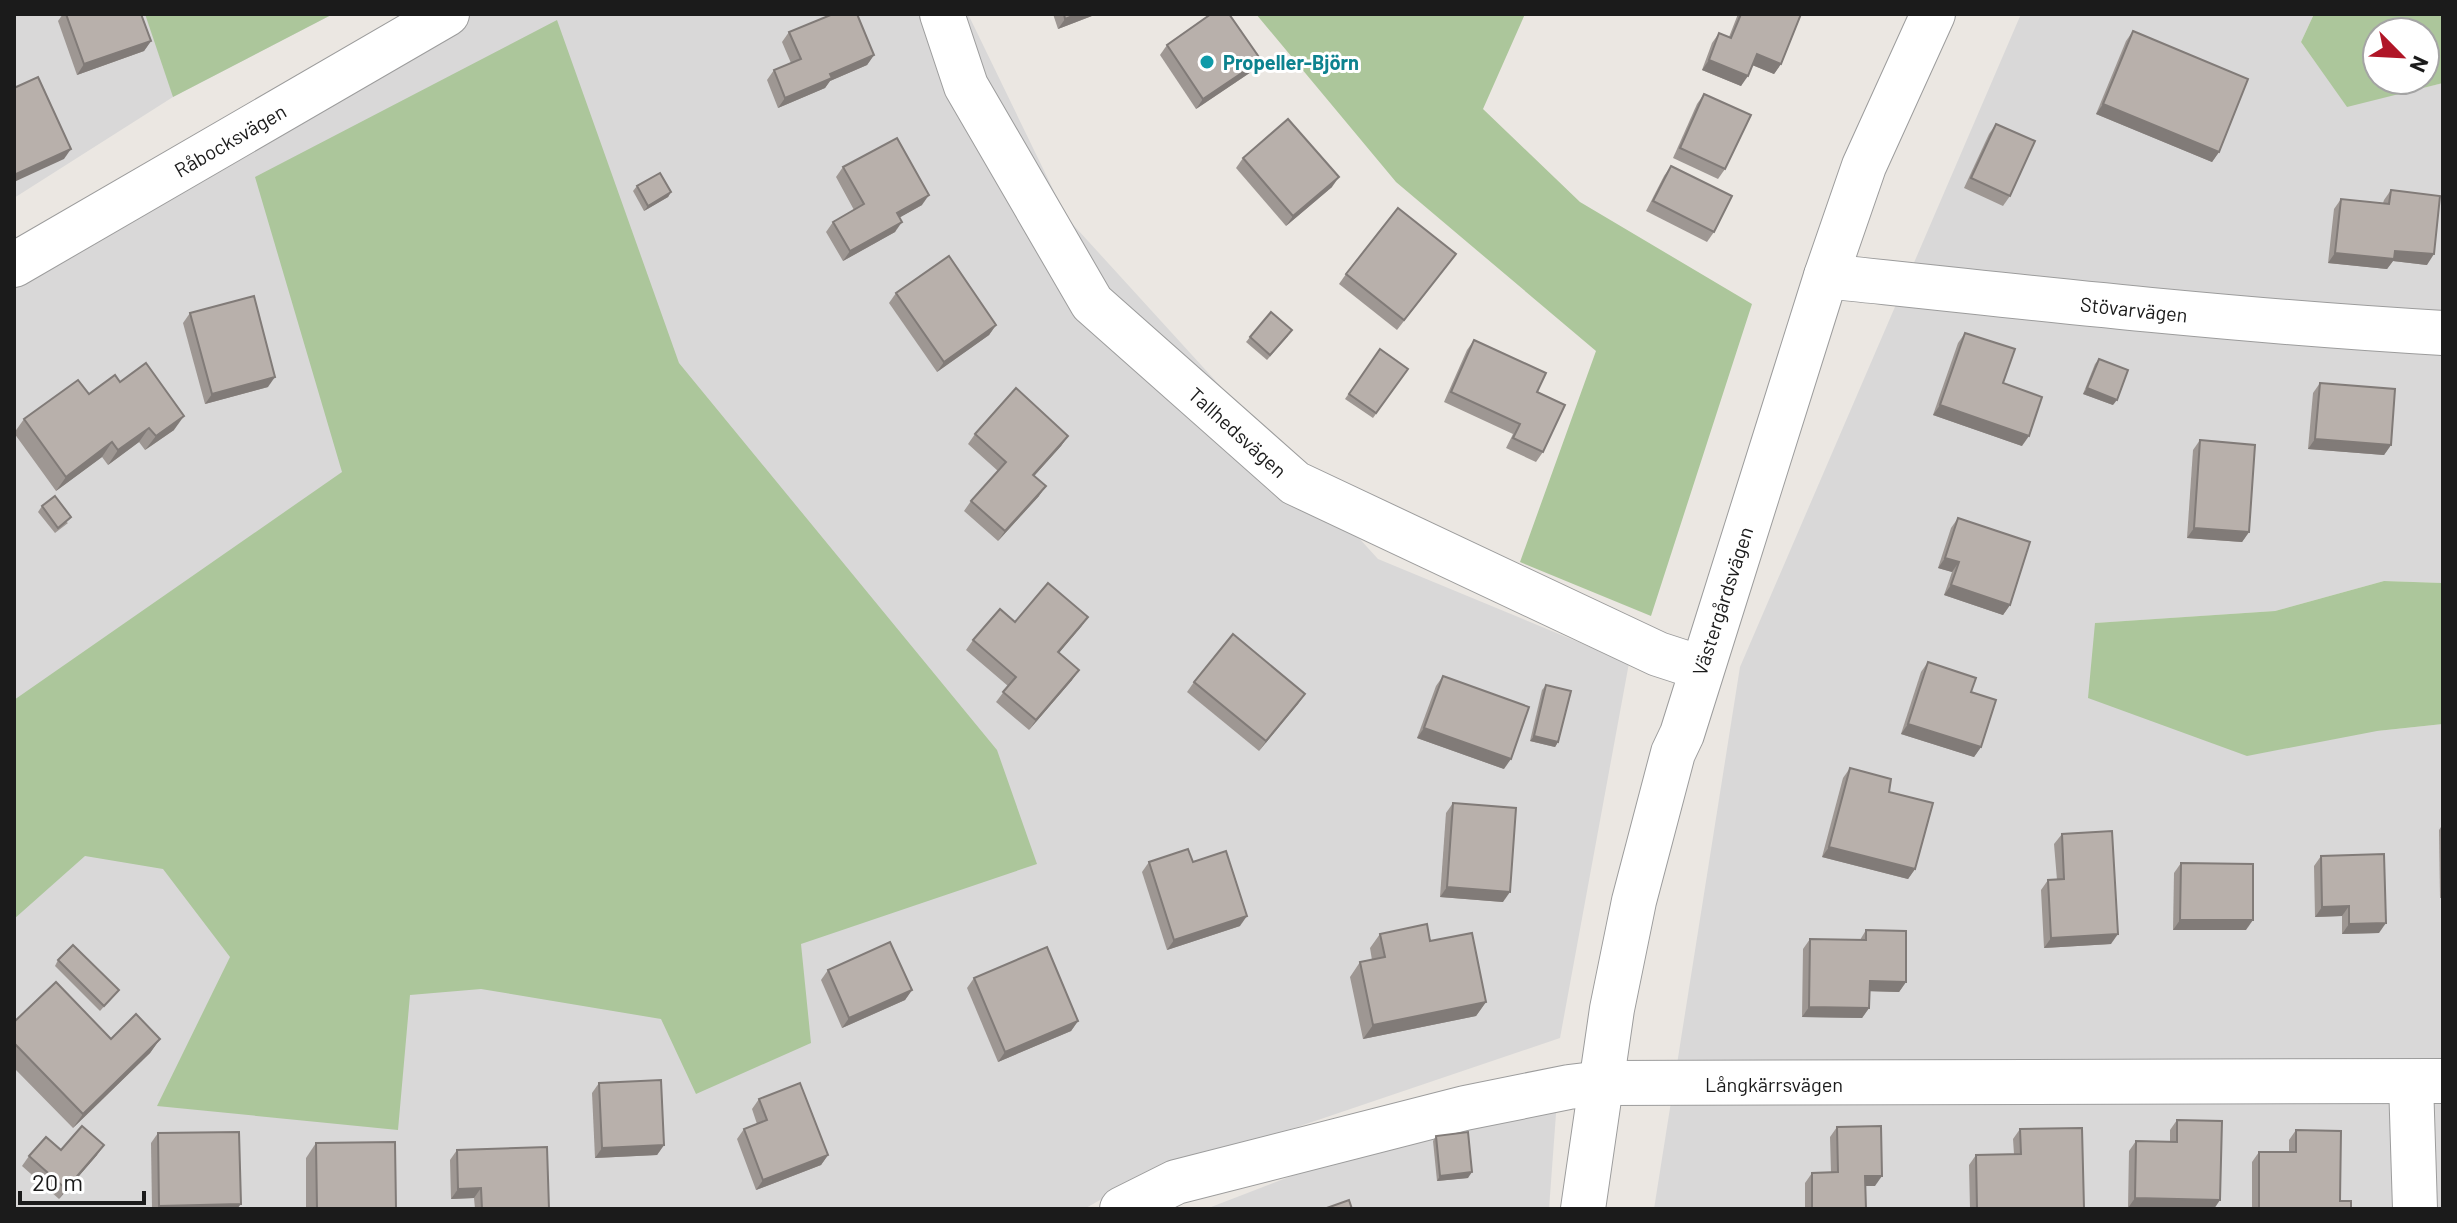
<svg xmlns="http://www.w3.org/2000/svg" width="2457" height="1223" font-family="Barlow,sans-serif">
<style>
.residential{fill:#d9d8d8}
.forest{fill:#acc69b;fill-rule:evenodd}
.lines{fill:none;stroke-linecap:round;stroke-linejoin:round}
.minor-casing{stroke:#9c9c9c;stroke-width:46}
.minor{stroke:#fff;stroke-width:44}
.wall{fill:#9e9793}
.shaded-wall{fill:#817b78}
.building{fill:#b8b0ab;stroke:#817b78;stroke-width:2}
.culture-dot{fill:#0f9aa8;stroke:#fff;stroke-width:3}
.labels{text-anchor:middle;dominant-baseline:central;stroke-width:6;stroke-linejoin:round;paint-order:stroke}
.culture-label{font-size:20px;font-weight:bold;fill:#0d838f;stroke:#fff;text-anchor:start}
.street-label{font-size:20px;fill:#1b1b1b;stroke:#fff}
</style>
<rect width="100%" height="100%" fill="#ebe7e2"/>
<g class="residential">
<polygon points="14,14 333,14 173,97 14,198"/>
<polygon points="470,14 968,14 1067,218 1378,559 1629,663 1560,1038 1129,1184 1084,1209 14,1209 14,286"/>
<polygon points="2021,14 2314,14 2301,42 2347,106 2443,83 2443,583 2384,581 2275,611 2096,623 2377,731 2443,724 2443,1209 1654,1209 1740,667"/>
<polygon points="1559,1073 1549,1209 1206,1209"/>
</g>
<g class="forest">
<polygon points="145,14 333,14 173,97"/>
<polygon points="1256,14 1525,14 1483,109 1580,202 1752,304 1651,616 1520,562 1596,351 1396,182"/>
<path d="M2314 14H2443V83L2347 107 2301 42ZM2377 32H2425V80H2377Z"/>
<polygon points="557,20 679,363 997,750 1037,864 801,944 811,1043 696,1094 661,1019 481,989 410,995 398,1130 157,1106 230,957 163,869 85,856 14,919 14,700 342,472 255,177"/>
<polygon points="2384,581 2443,583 2443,724 2377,731 2247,756 2088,698 2095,623 2275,611"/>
</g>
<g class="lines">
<g class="minor-casing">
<g id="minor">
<polyline points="942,14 966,86 1092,303 1295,483 1658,654 1701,668"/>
<polyline points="14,265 447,14"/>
<path d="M1826 276C2032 298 2236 321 2443 333"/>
<polyline points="2411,1082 2415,1209"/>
<polyline points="1122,1209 1176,1182 1465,1108 1569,1087 1602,1083 2443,1081"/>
<polyline points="1583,1209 1612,1009 1634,901 1673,753 1682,734 1826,276 1864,166 1933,14"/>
</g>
</g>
<use href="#minor" class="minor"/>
</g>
<g class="wall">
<polygon points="63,14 141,14 151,41 144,51 77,75 58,21"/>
<polygon points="1053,14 1097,14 1058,29"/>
<polygon points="1738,14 1801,14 1781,64 1774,74 1752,65 1741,86 1702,70 1712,43 1719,33 1729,37"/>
<polygon points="2133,31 2219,152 2212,162 2096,114 2126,41"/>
<polygon points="789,32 874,55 867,65 830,81 825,88 778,108 767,80 774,70 791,63 782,42"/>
<polygon points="1167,45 1261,60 1254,70 1196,109 1160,55"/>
<polygon points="1704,94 1725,169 1718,179 1673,158 1697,104"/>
<polygon points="1996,124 2010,196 2003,206 1964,188 1989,134"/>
<polygon points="1243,158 1332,187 1286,226 1236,168"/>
<polygon points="1671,166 1714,232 1707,242 1646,211 1664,176"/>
<polygon points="843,167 922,205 900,217 895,232 843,261 826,232 833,222 854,210 836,177"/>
<polygon points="637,186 671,192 668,197 644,211 633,191"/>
<polygon points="2391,190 2427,265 2393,261 2387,269 2328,263 2334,209 2341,199 2383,203 2384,200"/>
<polygon points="1456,254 1397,330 1339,284 1346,274"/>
<polygon points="896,293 996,325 989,335 937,372 889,303"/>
<polygon points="190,313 268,387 205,404 183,323"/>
<polygon points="1965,333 2003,383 2022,446 1933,415 1958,343"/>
<polygon points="1288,336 1267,360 1246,342 1250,337"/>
<polygon points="1474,340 1537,392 1543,452 1536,462 1506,448 1513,434 1444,402 1467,350"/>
<polygon points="1380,349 1408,369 1373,418 1345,399"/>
<polygon points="2099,359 2113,405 2083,394 2095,364"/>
<polygon points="120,382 174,430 145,450 139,442 108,465 102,457 56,491 14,433 24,419"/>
<polygon points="2320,383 2391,445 2384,455 2308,449 2313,393"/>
<polygon points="975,434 1068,436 1061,446 1034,476 1039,496 998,541 964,511 971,501 998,471 968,444"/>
<polygon points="2200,440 2249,532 2242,542 2187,538 2193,450"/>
<polygon points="42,506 68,523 55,533 38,512"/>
<polygon points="1958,518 2010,605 2003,615 1944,595 1952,572 1938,568 1951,528"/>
<polygon points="1088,617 1059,653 1072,680 1029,730 996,702 1008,686 966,650 973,640 1015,622"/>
<polygon points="1928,662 1971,692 1981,747 1974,757 1901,734 1921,672"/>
<polygon points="1443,676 1504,769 1417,738 1436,686"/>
<polygon points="1194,682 1305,694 1259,751 1187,692"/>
<polygon points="1546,685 1558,742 1555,747 1530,741 1542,690"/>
<polygon points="1850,768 1889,792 1915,869 1908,879 1822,857 1843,778"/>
<polygon points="1453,803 1503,902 1440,897 1446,813"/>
<polygon points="2443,824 2443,898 2440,898 2439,830"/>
<polygon points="2062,834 2111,944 2044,948 2041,890 2048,880 2057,880 2054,844"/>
<polygon points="2321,856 2379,933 2342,934 2342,916 2315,917 2314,866"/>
<polygon points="1149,862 1193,862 1240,926 1167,950 1142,872"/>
<polygon points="2181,863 2246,930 2173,930 2174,873"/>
<polygon points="1866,930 1906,982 1899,992 1869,991 1869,1008 1862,1018 1802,1017 1803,949 1810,939 1860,940"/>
<polygon points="1380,934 1430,941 1486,1002 1476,1016 1363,1039 1350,977 1360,962 1372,960 1370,948"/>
<polygon points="58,960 119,990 100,1011 55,966"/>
<polygon points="828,970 912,990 905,1000 842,1028 821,980"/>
<polygon points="974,978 1078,1021 1071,1031 998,1062 967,988"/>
<polygon points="14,1022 111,1039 160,1039 150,1053 73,1128 14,1068"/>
<polygon points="599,1083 664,1145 657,1155 595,1158 592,1093"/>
<polygon points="759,1099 828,1155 821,1165 756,1190 737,1139 744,1129 757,1124 752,1109"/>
<polygon points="2177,1120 2214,1209 2128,1208 2129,1151 2136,1141 2170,1141 2170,1130"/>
<polygon points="1837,1127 1875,1186 1865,1186 1866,1209 1805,1209 1805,1183 1812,1173 1831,1172 1830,1137"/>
<polygon points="2020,1129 2083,1209 1970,1209 1969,1165 1976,1155 2014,1154 2013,1139"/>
<polygon points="2296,1130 2340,1201 2351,1209 2252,1209 2252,1162 2259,1152 2289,1152 2289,1140"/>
<polygon points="158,1133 237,1209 152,1209 151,1143"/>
<polygon points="1436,1136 1468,1178 1437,1181 1433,1141"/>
<polygon points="316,1143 396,1209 306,1209 306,1158"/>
<polygon points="61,1150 97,1155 59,1199 22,1166 29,1156"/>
<polygon points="457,1150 549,1209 475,1209 474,1198 451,1199 450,1160"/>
</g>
<g class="shaded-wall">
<polygon points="1078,14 1097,14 1058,29 1065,19"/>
<polygon points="151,41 144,51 77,75 84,64"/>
<polygon points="1757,54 1781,64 1774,74 1750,64"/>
<polygon points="874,55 867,65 830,81 825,88 778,108 785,98 830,74"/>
<polygon points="1261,60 1254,70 1196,109 1203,99"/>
<polygon points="1709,60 1748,76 1741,86 1702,70"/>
<polygon points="2103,104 2219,152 2212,162 2096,114"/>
<polygon points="71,149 64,159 14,182 14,175"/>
<polygon points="1339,177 1332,187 1286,226 1293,216"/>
<polygon points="671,192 668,197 644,211 648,206"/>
<polygon points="929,195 922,205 890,223 897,213"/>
<polygon points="902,222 895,232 843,261 850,251"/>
<polygon points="2395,251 2434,254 2427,265 2393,261 2387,269 2328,263 2335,253"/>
<polygon points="996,325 989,335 937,372 944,362"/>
<polygon points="275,377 268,387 205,404 212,394"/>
<polygon points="2087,388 2117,400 2113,405 2083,394"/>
<polygon points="1940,405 2029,436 2022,446 1933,415"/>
<polygon points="184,416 174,430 145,450 156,436"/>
<polygon points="149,428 139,442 108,465 118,450"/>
<polygon points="1068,436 1061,446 1026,485 1033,475"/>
<polygon points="2315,439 2391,445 2384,455 2308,449"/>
<polygon points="112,442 102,457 56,491 66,477"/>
<polygon points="1046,486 1039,496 998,541 1005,531"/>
<polygon points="2194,528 2249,532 2242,542 2187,538"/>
<polygon points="1945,558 1959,562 1952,572 1938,568"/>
<polygon points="1951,585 2010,605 2003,615 1944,595"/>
<polygon points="1088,617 1081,627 1051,662 1058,652"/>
<polygon points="1079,670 1072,680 1029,730 1036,720"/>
<polygon points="1305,694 1298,704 1259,751 1266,741"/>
<polygon points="1908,724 1981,747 1974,757 1901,734"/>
<polygon points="1424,728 1511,759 1504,769 1417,738"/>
<polygon points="1534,736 1558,742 1555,747 1530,741"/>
<polygon points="1829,847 1915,869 1908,879 1822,857"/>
<polygon points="1447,887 1510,892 1503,902 1440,897"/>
<polygon points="2349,906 2342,916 2315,917 2322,907"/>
<polygon points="1247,916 1240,926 1167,950 1174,940"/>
<polygon points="2180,920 2253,920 2246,930 2173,930"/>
<polygon points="2386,923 2379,933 2342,934 2349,924"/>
<polygon points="2118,934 2111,944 2044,948 2051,938"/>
<polygon points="1870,981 1906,982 1899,992 1863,991"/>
<polygon points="912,990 905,1000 842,1028 849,1018"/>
<polygon points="1486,1002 1476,1016 1363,1039 1373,1025"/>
<polygon points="1809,1007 1869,1008 1862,1018 1802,1017"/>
<polygon points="1078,1021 1071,1031 998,1062 1005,1052"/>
<polygon points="160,1039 150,1053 73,1128 83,1114"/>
<polygon points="104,1145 97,1155 59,1199 66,1189"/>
<polygon points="664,1145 657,1155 595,1158 602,1148"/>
<polygon points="828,1155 821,1165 756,1190 763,1180"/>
<polygon points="1472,1172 1468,1178 1437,1181 1440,1176"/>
<polygon points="1865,1176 1882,1176 1875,1186 1858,1186"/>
<polygon points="481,1188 474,1198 451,1199 458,1189"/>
<polygon points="2135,1198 2220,1200 2214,1209 2128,1208"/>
<polygon points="241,1204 237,1209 157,1209 159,1206"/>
</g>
<g class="building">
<polygon points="66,14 141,14 151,41 84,64"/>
<polygon points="833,14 857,14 874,55 830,74 832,78 785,98 774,70 801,59 789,32"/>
<polygon points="1064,14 1078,14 1065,19"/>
<polygon points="1211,14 1229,14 1261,60 1203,99 1167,45"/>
<polygon points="1741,14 1801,14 1781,64 1757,54 1748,76 1709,60 1719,33 1731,38"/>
<polygon points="2133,31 2248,79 2219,152 2103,104"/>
<polygon points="38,77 71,149 14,175 14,88"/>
<polygon points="1704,94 1751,115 1725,169 1680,148"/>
<polygon points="1288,119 1339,177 1293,216 1243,158"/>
<polygon points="1996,124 2035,141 2010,196 1971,178"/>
<polygon points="897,138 929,195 897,213 902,222 850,251 833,222 864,204 843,167"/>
<polygon points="1671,166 1732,196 1714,232 1653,201"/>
<polygon points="660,173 671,192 648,206 637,186"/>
<polygon points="2391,190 2440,196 2434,254 2395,251 2394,259 2335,253 2341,199 2389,204"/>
<polygon points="1398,208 1456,254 1404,320 1346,274"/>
<polygon points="949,256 996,325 944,362 896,293"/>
<polygon points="254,296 275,377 212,394 190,313"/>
<polygon points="1271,312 1292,330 1270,355 1250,337"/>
<polygon points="1965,333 2015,349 2003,383 2042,397 2029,436 1940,405"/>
<polygon points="1474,340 1546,373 1537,392 1565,405 1543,452 1513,438 1520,424 1451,392"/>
<polygon points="1380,349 1408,369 1376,413 1349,394"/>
<polygon points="2099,359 2128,370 2117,400 2087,388"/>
<polygon points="146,363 184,416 156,436 149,428 118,450 112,442 66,477 24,419 78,380 89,394 115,375 120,382"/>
<polygon points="2320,383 2395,389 2391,445 2315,439"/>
<polygon points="1016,388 1068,436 1033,475 1046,486 1005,531 971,501 1006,462 975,434"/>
<polygon points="2200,440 2255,445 2249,532 2194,528"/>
<polygon points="55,496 71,517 58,528 42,506"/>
<polygon points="1958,518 2030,542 2010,605 1951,585 1959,562 1945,558"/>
<polygon points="1048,583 1088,617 1058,652 1079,670 1036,720 1003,692 1016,677 973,640 1000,609 1015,622"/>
<polygon points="1233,634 1305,694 1266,741 1194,682"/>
<polygon points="1928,662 1976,678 1971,692 1996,700 1981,747 1908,724"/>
<polygon points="1443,676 1529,707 1511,759 1424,728"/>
<polygon points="1546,685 1571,691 1558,742 1534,736"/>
<polygon points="1850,768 1891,779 1889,792 1933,803 1915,869 1829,847"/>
<polygon points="1453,803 1516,808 1510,892 1447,887"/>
<polygon points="2112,831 2118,934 2051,938 2048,880 2064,879 2062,834"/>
<polygon points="1188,849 1193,862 1226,851 1247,916 1174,940 1149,862"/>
<polygon points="2384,854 2386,923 2349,924 2349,906 2322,907 2321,856"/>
<polygon points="2181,863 2253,864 2253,920 2180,920"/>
<polygon points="1427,924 1430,941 1472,933 1486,1002 1373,1025 1360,962 1385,957 1380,934"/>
<polygon points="1866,930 1906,931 1906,982 1870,981 1869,1008 1809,1007 1810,939 1866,940"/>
<polygon points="890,942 912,990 849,1018 828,970"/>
<polygon points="73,945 119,990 104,1006 58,960"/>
<polygon points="1047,947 1078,1021 1005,1052 974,978"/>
<polygon points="56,982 111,1039 136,1014 160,1039 83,1114 14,1043 14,1022"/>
<polygon points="661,1080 664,1145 602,1148 599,1083"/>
<polygon points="800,1083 828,1155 763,1180 744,1129 767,1120 759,1099"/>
<polygon points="2177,1120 2222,1121 2220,1200 2135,1198 2136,1141 2177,1142"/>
<polygon points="82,1126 104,1145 66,1189 29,1156 46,1137 61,1150"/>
<polygon points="1881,1126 1882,1176 1865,1176 1866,1209 1812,1209 1812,1173 1838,1172 1837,1127"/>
<polygon points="2082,1128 2084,1208 1977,1209 1976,1155 2021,1154 2020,1129"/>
<polygon points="2296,1130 2341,1131 2340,1201 2351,1201 2351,1209 2259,1209 2259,1152 2296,1152"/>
<polygon points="239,1132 241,1204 159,1206 158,1133"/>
<polygon points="1468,1132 1472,1172 1440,1176 1436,1136"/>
<polygon points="395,1142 396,1209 317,1209 316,1143"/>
<polygon points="547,1147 549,1209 482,1209 481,1188 458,1189 457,1150"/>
<polygon points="1349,1200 1352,1209 1324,1209"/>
</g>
<circle class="culture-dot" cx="1207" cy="62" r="8"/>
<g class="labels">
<g class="culture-label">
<text x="1223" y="62">Propeller-Björn</text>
</g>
<g class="street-label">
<text transform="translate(230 140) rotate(-30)">Råbocksvägen</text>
<text transform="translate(2134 309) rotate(6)">Stövarvägen</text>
<text transform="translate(1238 432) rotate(42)">Tallhedsvägen</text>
<text transform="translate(1722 601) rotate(-72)">Västergårdsvägen</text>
<text x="1774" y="1084">Långkärrsvägen</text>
</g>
</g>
<rect width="2457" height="1223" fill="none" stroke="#1b1b1b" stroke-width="32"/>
<g transform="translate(2401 56) rotate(114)"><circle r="38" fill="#ffffff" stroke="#a4a4a4" stroke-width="2"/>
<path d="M0-6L14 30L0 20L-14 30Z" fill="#b01627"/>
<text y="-12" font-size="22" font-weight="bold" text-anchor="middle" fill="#1b1b1b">N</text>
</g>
<path d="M20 1191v12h124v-12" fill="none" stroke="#1b1b1b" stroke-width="4"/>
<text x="32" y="1191" font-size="24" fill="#1b1b1b" stroke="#ffffff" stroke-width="6" paint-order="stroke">20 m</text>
</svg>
